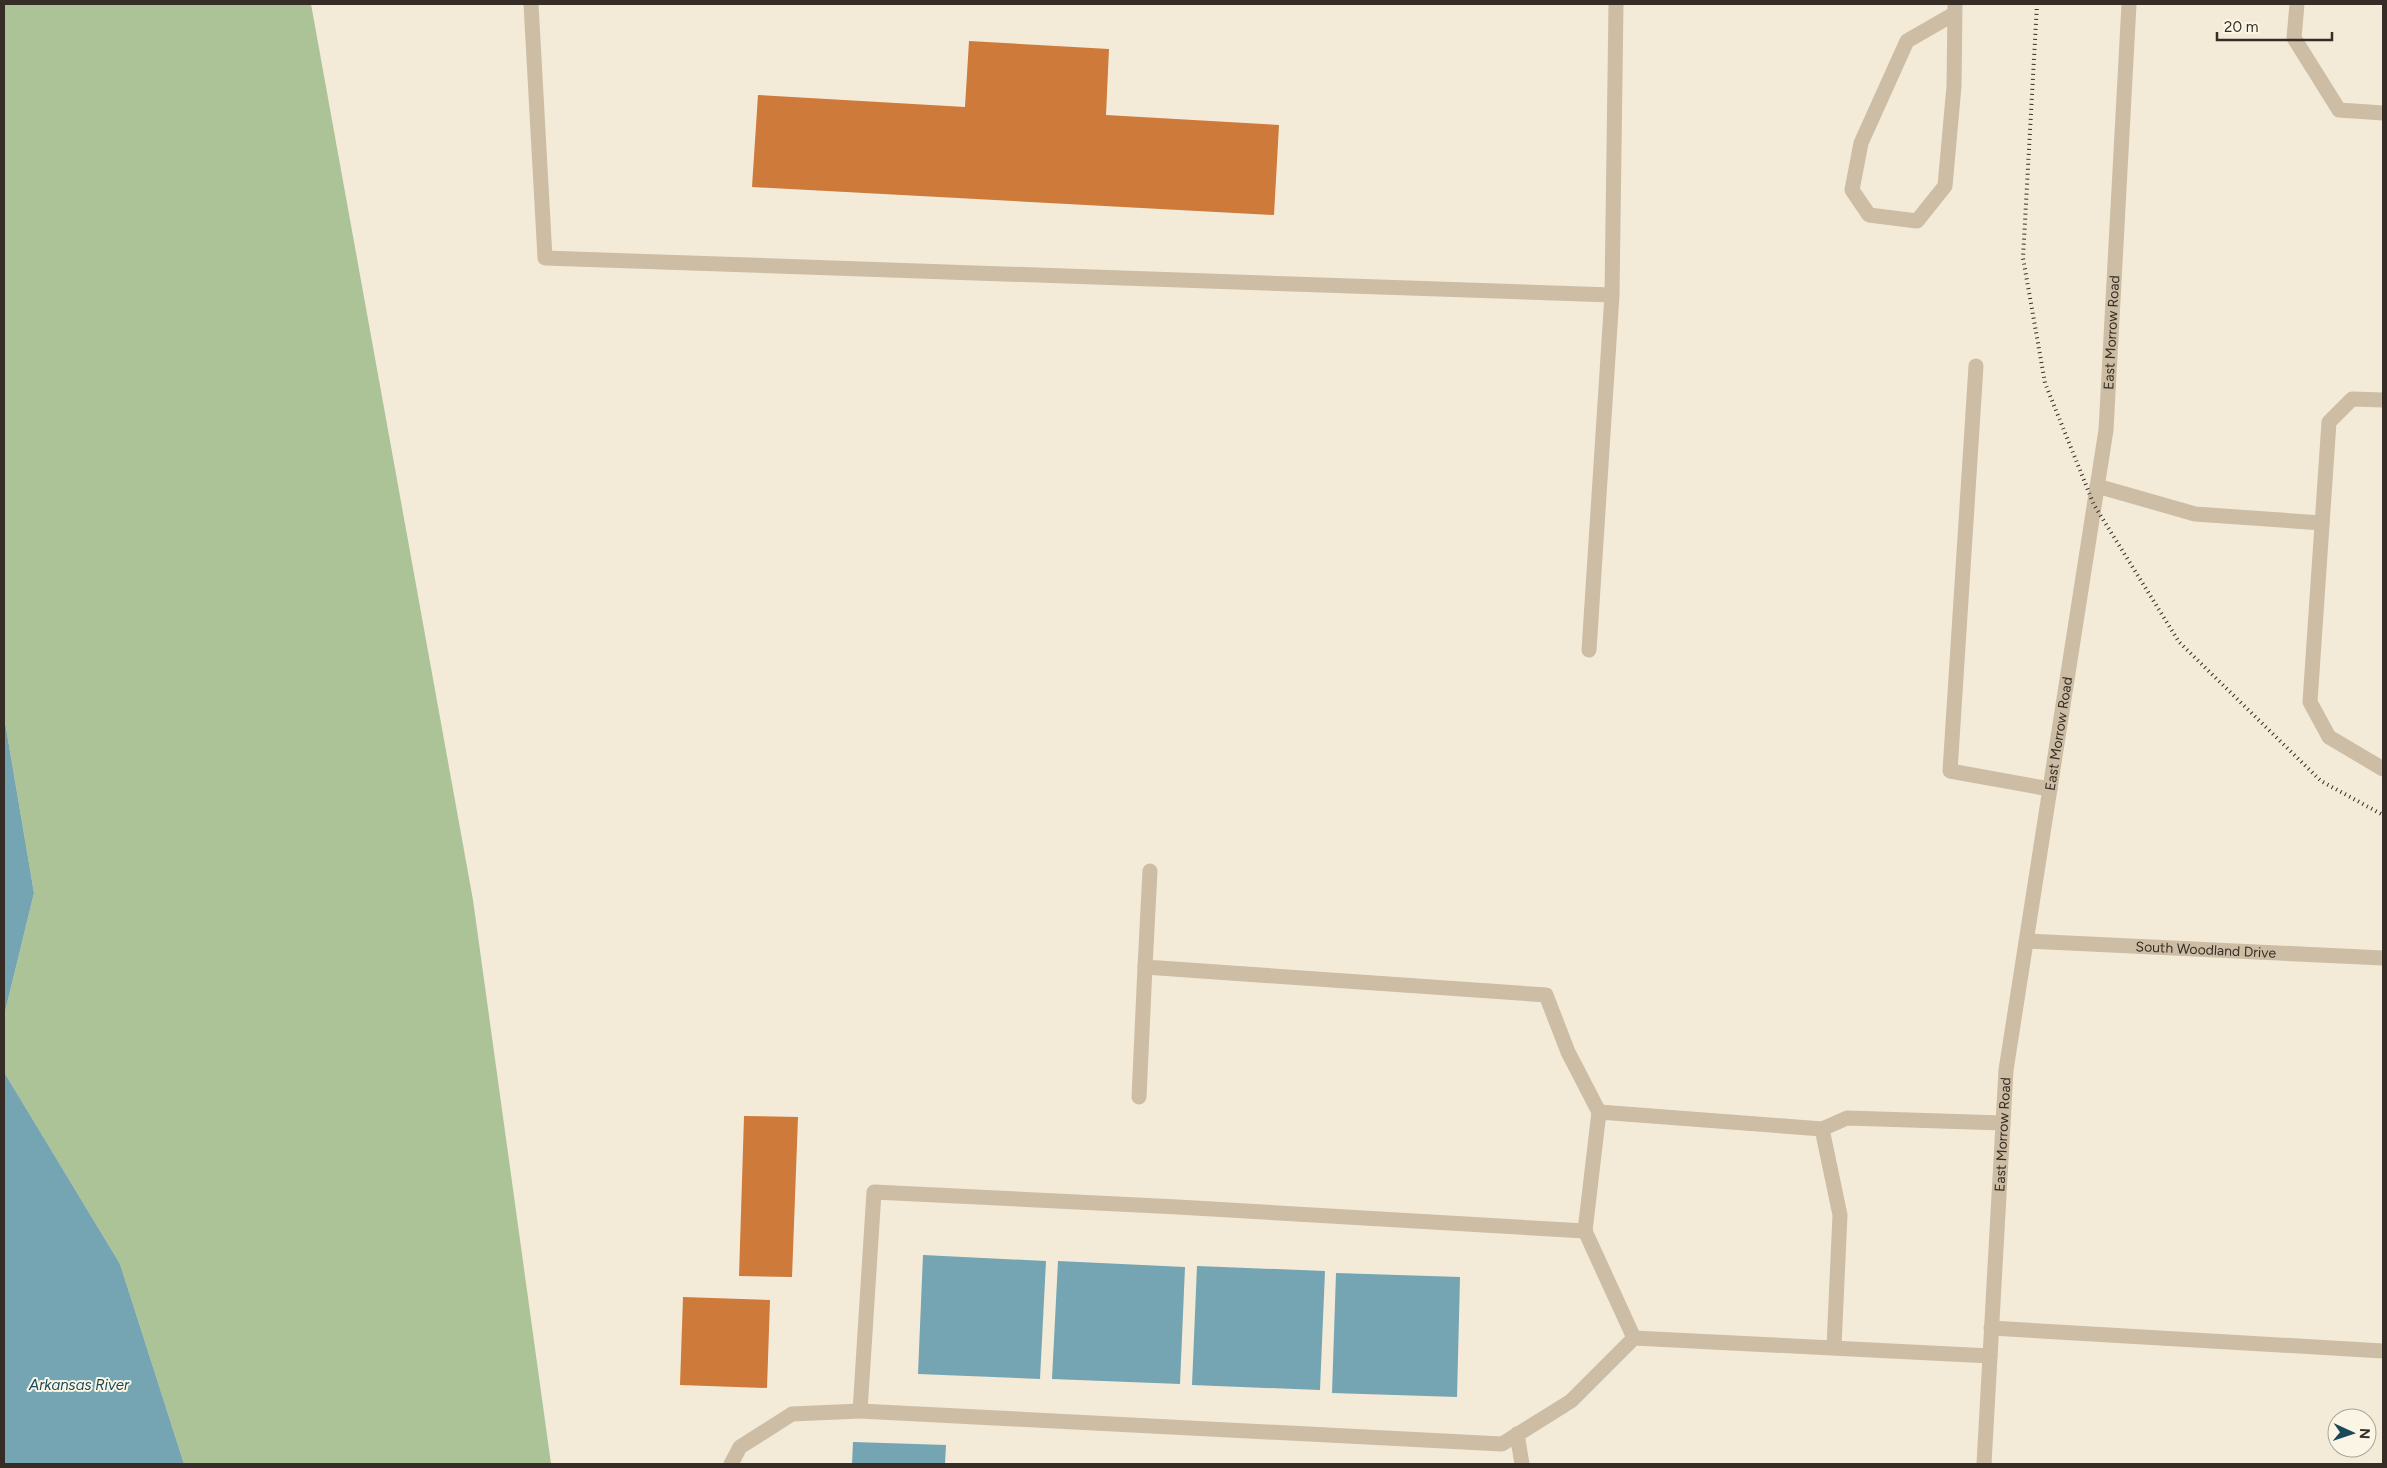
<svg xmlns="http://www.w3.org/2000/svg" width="2387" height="1468" font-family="Figtree,sans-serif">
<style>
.green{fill:#acc397}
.water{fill:#75a4b2}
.building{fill:#ce7a3b}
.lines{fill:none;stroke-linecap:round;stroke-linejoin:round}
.lane{stroke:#ccbda4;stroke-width:15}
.street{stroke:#ccbda4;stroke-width:15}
.rail{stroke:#362e26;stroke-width:4;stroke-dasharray:1 4;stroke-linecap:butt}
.labels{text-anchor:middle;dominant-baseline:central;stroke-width:4;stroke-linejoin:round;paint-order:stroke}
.street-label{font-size:14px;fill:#362e26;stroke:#faf5e5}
.water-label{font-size:15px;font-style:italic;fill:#194a5b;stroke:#faf5e5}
</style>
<rect width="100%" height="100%" fill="#f3ebd8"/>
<polygon class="green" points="4,4 311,4 473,900 551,1464 184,1464 120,1264 4,1072 4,1016 34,893 4,716"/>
<g class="water">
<polygon points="4,716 34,893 4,1016"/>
<polygon points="4,1072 120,1264 184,1464 4,1464"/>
<polygon points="923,1255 1046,1261 1040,1379 918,1374"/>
<polygon points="1058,1261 1185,1267 1180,1384 1052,1379"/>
<polygon points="1197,1266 1325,1271 1320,1390 1192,1385"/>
<polygon points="1336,1273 1460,1277 1457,1397 1332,1393"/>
<polygon points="853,1442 946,1445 945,1464 852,1464"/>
</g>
<g class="building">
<polygon points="969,41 1109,49 1106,115 1279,125 1274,215 752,187 758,95 965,107"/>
<polygon points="744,1116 798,1117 792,1277 739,1276"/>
<polygon points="683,1297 770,1300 767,1388 680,1385"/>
</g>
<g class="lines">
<g class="lane">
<polyline points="531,4 545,258 1612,295 1589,650"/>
<polyline points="2297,4 2294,38 2339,110 2383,113"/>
<polyline points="1954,14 1907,41 1861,143 1852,190 1869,215 1917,221 1945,186 1954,86 1955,4"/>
<polyline points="1612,295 1616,4"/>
<polyline points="1976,366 1950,771 2050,789"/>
<polyline points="2383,400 2352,399 2329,422 2310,702 2329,737 2383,769"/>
<polyline points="2097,486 2195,514 2322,523"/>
<polyline points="1150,871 1145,967 1546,995 1568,1052 1599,1112"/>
<polyline points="1139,1097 1145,967"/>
<polyline points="1822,1129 1847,1118 2003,1123"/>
<polyline points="1585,1231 1634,1338"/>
<polyline points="1991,1328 2383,1351"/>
<polyline points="1834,1346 1840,1215 1822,1129 1599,1112 1585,1231 1178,1207 874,1192 860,1411 1502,1444 1571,1401 1634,1338 1990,1356"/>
<polyline points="1517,1434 1522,1464"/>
<polyline points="731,1464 740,1447 792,1414 860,1411"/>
</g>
<g class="street">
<path id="s1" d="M2027 941 2383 958"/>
<path id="s2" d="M1984 1464 2006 1070 2106 430 2129 4"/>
</g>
<polyline class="rail" points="2037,4 2023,258 2045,383 2094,505 2179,642 2321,781 2383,815"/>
</g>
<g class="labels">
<g class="street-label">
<text stroke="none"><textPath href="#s2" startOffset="1140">East Morrow Road</textPath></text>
<text stroke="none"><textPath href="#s2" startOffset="735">East Morrow Road</textPath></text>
<text stroke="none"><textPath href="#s1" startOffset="179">South Woodland Drive</textPath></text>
<text stroke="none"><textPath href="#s2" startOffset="330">East Morrow Road</textPath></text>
</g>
<g class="water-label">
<text x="79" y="1385">Arkansas River</text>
</g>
</g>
<rect width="2387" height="1468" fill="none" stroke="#362e26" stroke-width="10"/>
<g transform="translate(2352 1433) rotate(93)"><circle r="24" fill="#faf5e5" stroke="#aca599"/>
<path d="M0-4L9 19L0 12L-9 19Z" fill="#194a5b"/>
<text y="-8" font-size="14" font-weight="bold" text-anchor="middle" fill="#362e26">N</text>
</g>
<path d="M2217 32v8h115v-8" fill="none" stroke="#362e26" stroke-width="2.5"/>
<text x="2224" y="32" font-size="15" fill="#362e26" stroke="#faf5e5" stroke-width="4" paint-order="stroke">20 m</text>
</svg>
